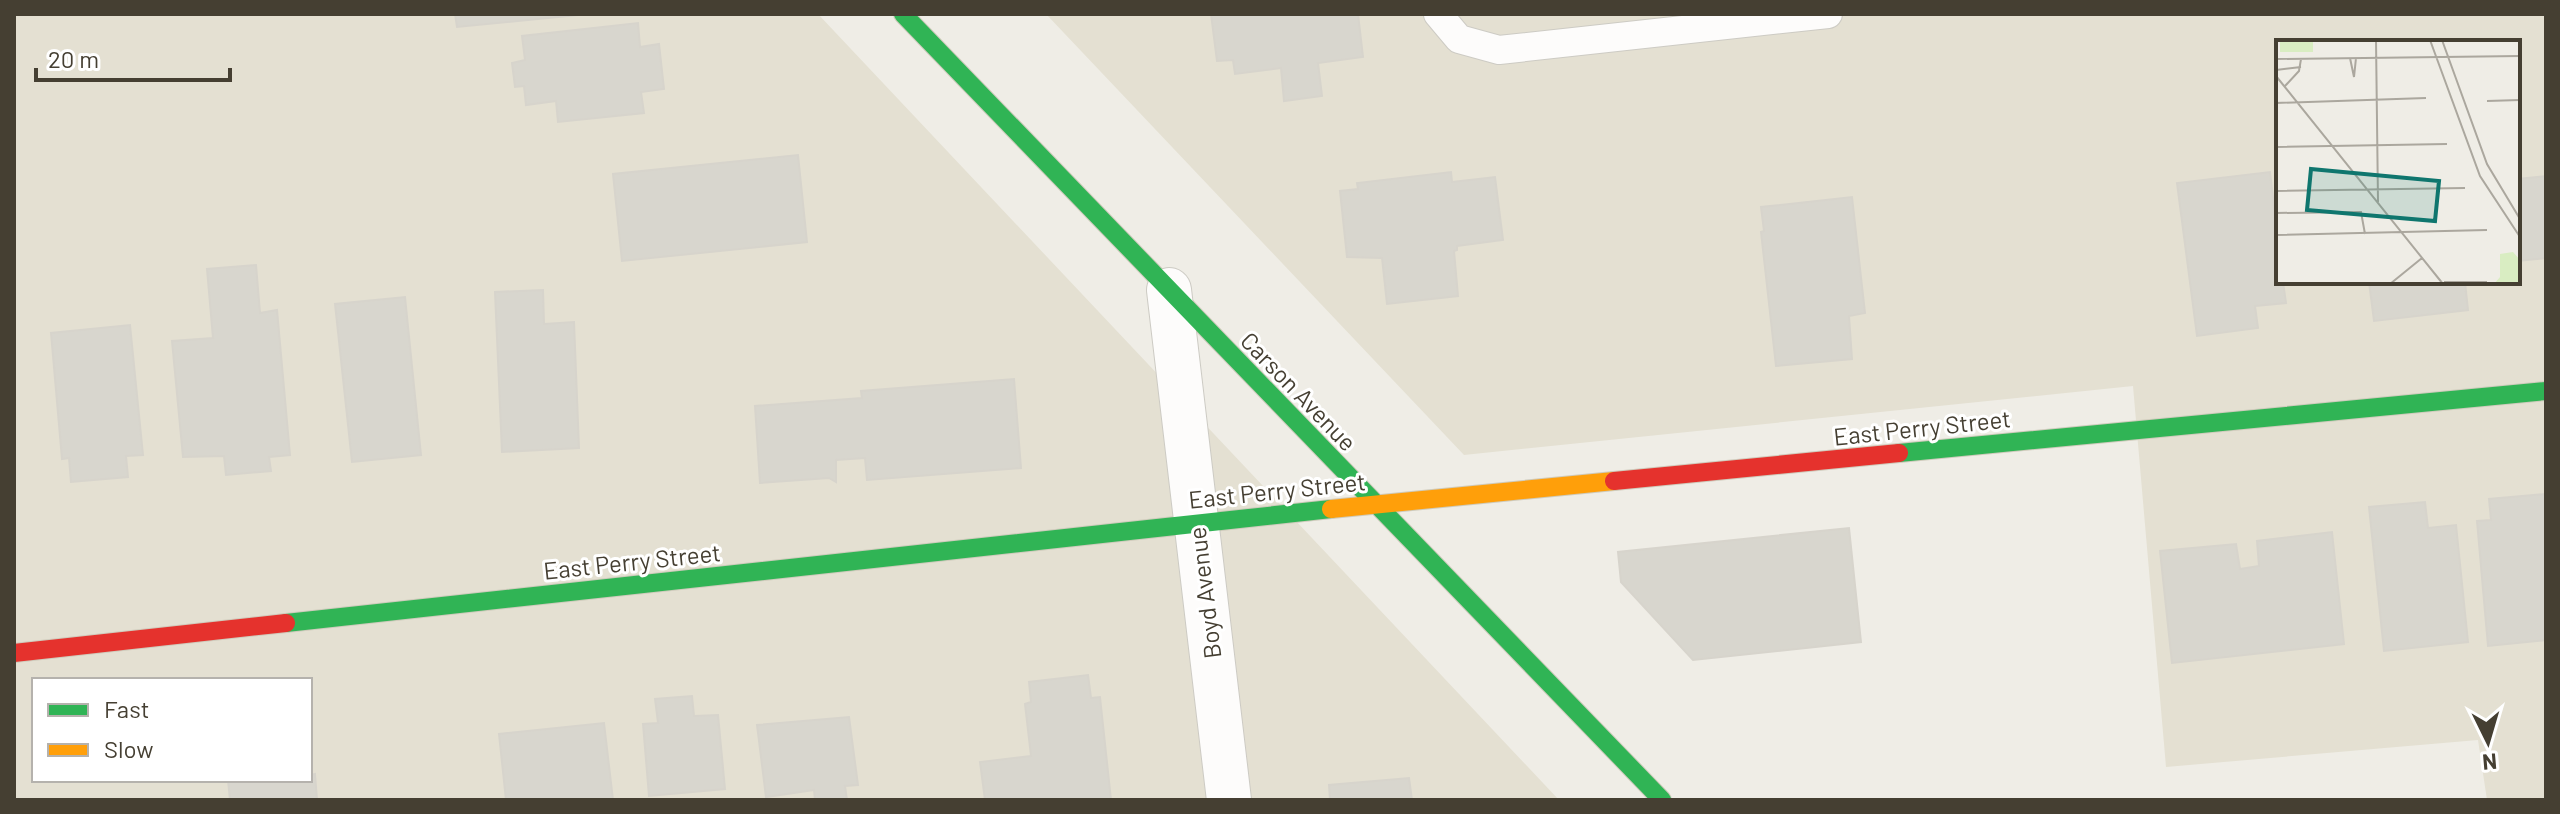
<svg xmlns="http://www.w3.org/2000/svg" width="2560" height="814" font-family="Barlow,sans-serif">
<style>
.residential{fill:#e4e0d2;fill-rule:evenodd}
.building{fill:#d8d6ce;stroke:#d7d4cc;stroke-width:2}
.lines{fill:none;stroke-linecap:round;stroke-linejoin:round}
.lane-casing{stroke:#cdcbc4;stroke-width:30}
.street-casing{stroke:#cdcbc4;stroke-width:46}
.fast-casing{stroke:#cfcbbc;stroke-width:20}
.slow-casing{stroke:#cfcbbc;stroke-width:20}
.jam-casing{stroke:#cfcbbc;stroke-width:20}
.lane{stroke:#fdfcfb;stroke-width:28}
.street{stroke:#fdfcfb;stroke-width:44}
.fast{stroke:#30b455;stroke-width:18}
.slow{stroke:#ff9f0a;stroke-width:18}
.jam{stroke:#e5322d;stroke-width:18}
.labels{text-anchor:middle;dominant-baseline:central;stroke-width:6;stroke-linejoin:round;paint-order:stroke}
.street-label{font-size:24px;fill:#453f32;stroke:#fff}
.inset-road{fill:none;stroke:#aba79e;stroke-width:2}
.view{fill:#0f766e;fill-opacity:0.15;stroke:#0f766e;stroke-width:4}
.inset-edge{fill:none;stroke:#453f32;stroke-width:4}
</style>
<rect width="100%" height="100%" fill="#efede6"/>
<g class="residential">
<path d="M14 14H818L1559 800H14ZM34 680H310V780H34Z"/>
<path d="M1046 14H2546V800H2487L2478 740 2166 767 2133 386 1464 455ZM2278 42H2518V282H2278Z"/>
</g>
<g class="building">
<polygon points="455,14 588,14 457,27"/>
<polygon points="1211,14 1358,14 1363,57 1318,63 1322,96 1284,101 1281,68 1235,74 1233,60 1217,61"/>
<polygon points="638,23 640,47 659,44 664,89 641,92 644,113 558,122 556,101 526,105 524,86 515,87 512,63 525,60 522,36"/>
<polygon points="798,155 807,242 622,261 613,174"/>
<polygon points="1451,172 1452,182 1495,177 1503,240 1457,246 1457,250 1454,251 1458,296 1387,304 1382,258 1347,257 1340,191 1358,189 1357,183"/>
<polygon points="2270,172 2278,239 2278,282 2283,282 2286,303 2255,306 2258,328 2197,336 2177,183"/>
<polygon points="2546,176 2546,258 2518,261 2518,179"/>
<polygon points="1852,197 1865,313 1849,316 1852,359 1776,366 1761,232 1764,231 1761,207"/>
<polygon points="256,265 260,313 277,310 290,455 269,457 271,471 226,475 224,456 183,457 172,341 213,338 207,269"/>
<polygon points="2369,282 2465,282 2468,310 2374,321"/>
<polygon points="543,290 544,324 574,322 579,448 502,452 495,292"/>
<polygon points="405,297 421,455 352,462 335,304"/>
<polygon points="130,325 143,455 126,456 128,477 71,482 69,458 62,459 51,333"/>
<polygon points="1014,379 1021,468 867,480 865,458 836,460 836,482 829,478 760,483 755,406 862,398 861,391"/>
<polygon points="2546,494 2546,640 2488,646 2477,521 2491,520 2489,499"/>
<polygon points="2425,502 2428,528 2456,525 2468,642 2384,651 2369,507"/>
<polygon points="1849,528 1861,642 1693,660 1621,582 1618,552"/>
<polygon points="2332,532 2344,644 2172,663 2160,551 2236,544 2240,569 2259,566 2257,541"/>
<polygon points="1088,675 1091,698 1100,697 1111,800 985,800 980,762 1031,756 1025,704 1031,702 1029,682"/>
<polygon points="692,696 694,716 718,715 725,789 649,796 643,724 658,723 655,699"/>
<polygon points="849,717 858,785 845,786 847,800 815,800 814,790 766,797 757,725"/>
<polygon points="604,723 613,800 506,800 499,734"/>
<polygon points="315,774 317,800 230,800 228,780 310,780 310,775"/>
<polygon points="1409,778 1412,800 1330,800 1329,785"/>
</g>
<g class="lines">
<g class="lane-casing">
<polyline id="lane" points="1438,14 1459,39 1499,50 1828,14"/>
</g>
<g class="street-casing">
<polyline id="street" points="1169,290 1229,800"/>
</g>
<g class="fast-casing">
<g id="fast">
<polyline points="903,14 1662,800"/>
<polyline points="1899,453 2546,391"/>
<polyline points="286,623 1331,509"/>
</g>
</g>
<g class="slow-casing">
<polyline id="slow" points="1331,509 1614,481"/>
</g>
<g class="jam-casing">
<g id="jam">
<polyline points="1614,481 1899,453"/>
<polyline points="14,653 286,623"/>
</g>
</g>
<use href="#lane" class="lane"/>
<use href="#street" class="street"/>
<use href="#fast" class="fast"/>
<use href="#slow" class="slow"/>
<use href="#jam" class="jam"/>
</g>
<g class="labels">
<g class="street-label">
<text transform="translate(1299 391) rotate(46)">Carson Avenue</text>
<text transform="translate(1922 427) rotate(-6)">East Perry Street</text>
<text transform="translate(1277 490) rotate(-6)">East Perry Street</text>
<text transform="translate(632 561) rotate(-6)">East Perry Street</text>
<text transform="translate(1204 593) rotate(-97)">Boyd Avenue</text>
</g>
</g>
<g transform="translate(2276 40)">
<rect width="244" height="244" fill="#efede6"/>
<path d="M4 0 37 1V12H4ZM237 212 244 220V244H218L224 237V214Z" fill="#d9edc2"/>
<path class="inset-road" d="M100 0 102 162M154 0 204 136 244 197M166 0 211 124 244 179M74 18 78 37 80 18M0 19 244 16M0 30 25 27M0 36 167 244M9 46 23 31 25 19M211 61 244 60M0 63 150 58M0 107 171 104M0 151 189 148M0 173 85 172 89 194M0 195 211 190M168 242H211M114 244 146 218"/>
<path class="view" d="M35 129 163 141 159 181 31 170Z"/>
<rect width="244" height="244" class="inset-edge"/>
</g>
<rect width="2560" height="814" fill="none" stroke="#453f32" stroke-width="32"/>
<rect x="32" y="678" width="280" height="104" fill="#ffffff" stroke="#b5b2ad" stroke-width="2"/>
<rect x="48" y="704" width="40" height="12" fill="#30b455" stroke="#b5b2ad" stroke-width="2"/>
<text x="104" y="718" font-size="24" fill="#453f32">Fast</text>
<rect x="48" y="744" width="40" height="12" fill="#ff9f0a" stroke="#b5b2ad" stroke-width="2"/>
<text x="104" y="758" font-size="24" fill="#453f32">Slow</text>
<g transform="translate(2488 742) rotate(175)" stroke="#ffffff" stroke-width="6" paint-order="stroke">
<path d="M0-6L14 30L0 20L-14 30Z" fill="#453f32"/>
<text y="-12" font-size="22" font-weight="bold" text-anchor="middle" fill="#453f32">N</text>
</g>
<path d="M36 68v12h194v-12" fill="none" stroke="#453f32" stroke-width="4"/>
<text x="48" y="68" font-size="24" fill="#453f32" stroke="#ffffff" stroke-width="6" paint-order="stroke">20 m</text>
</svg>
